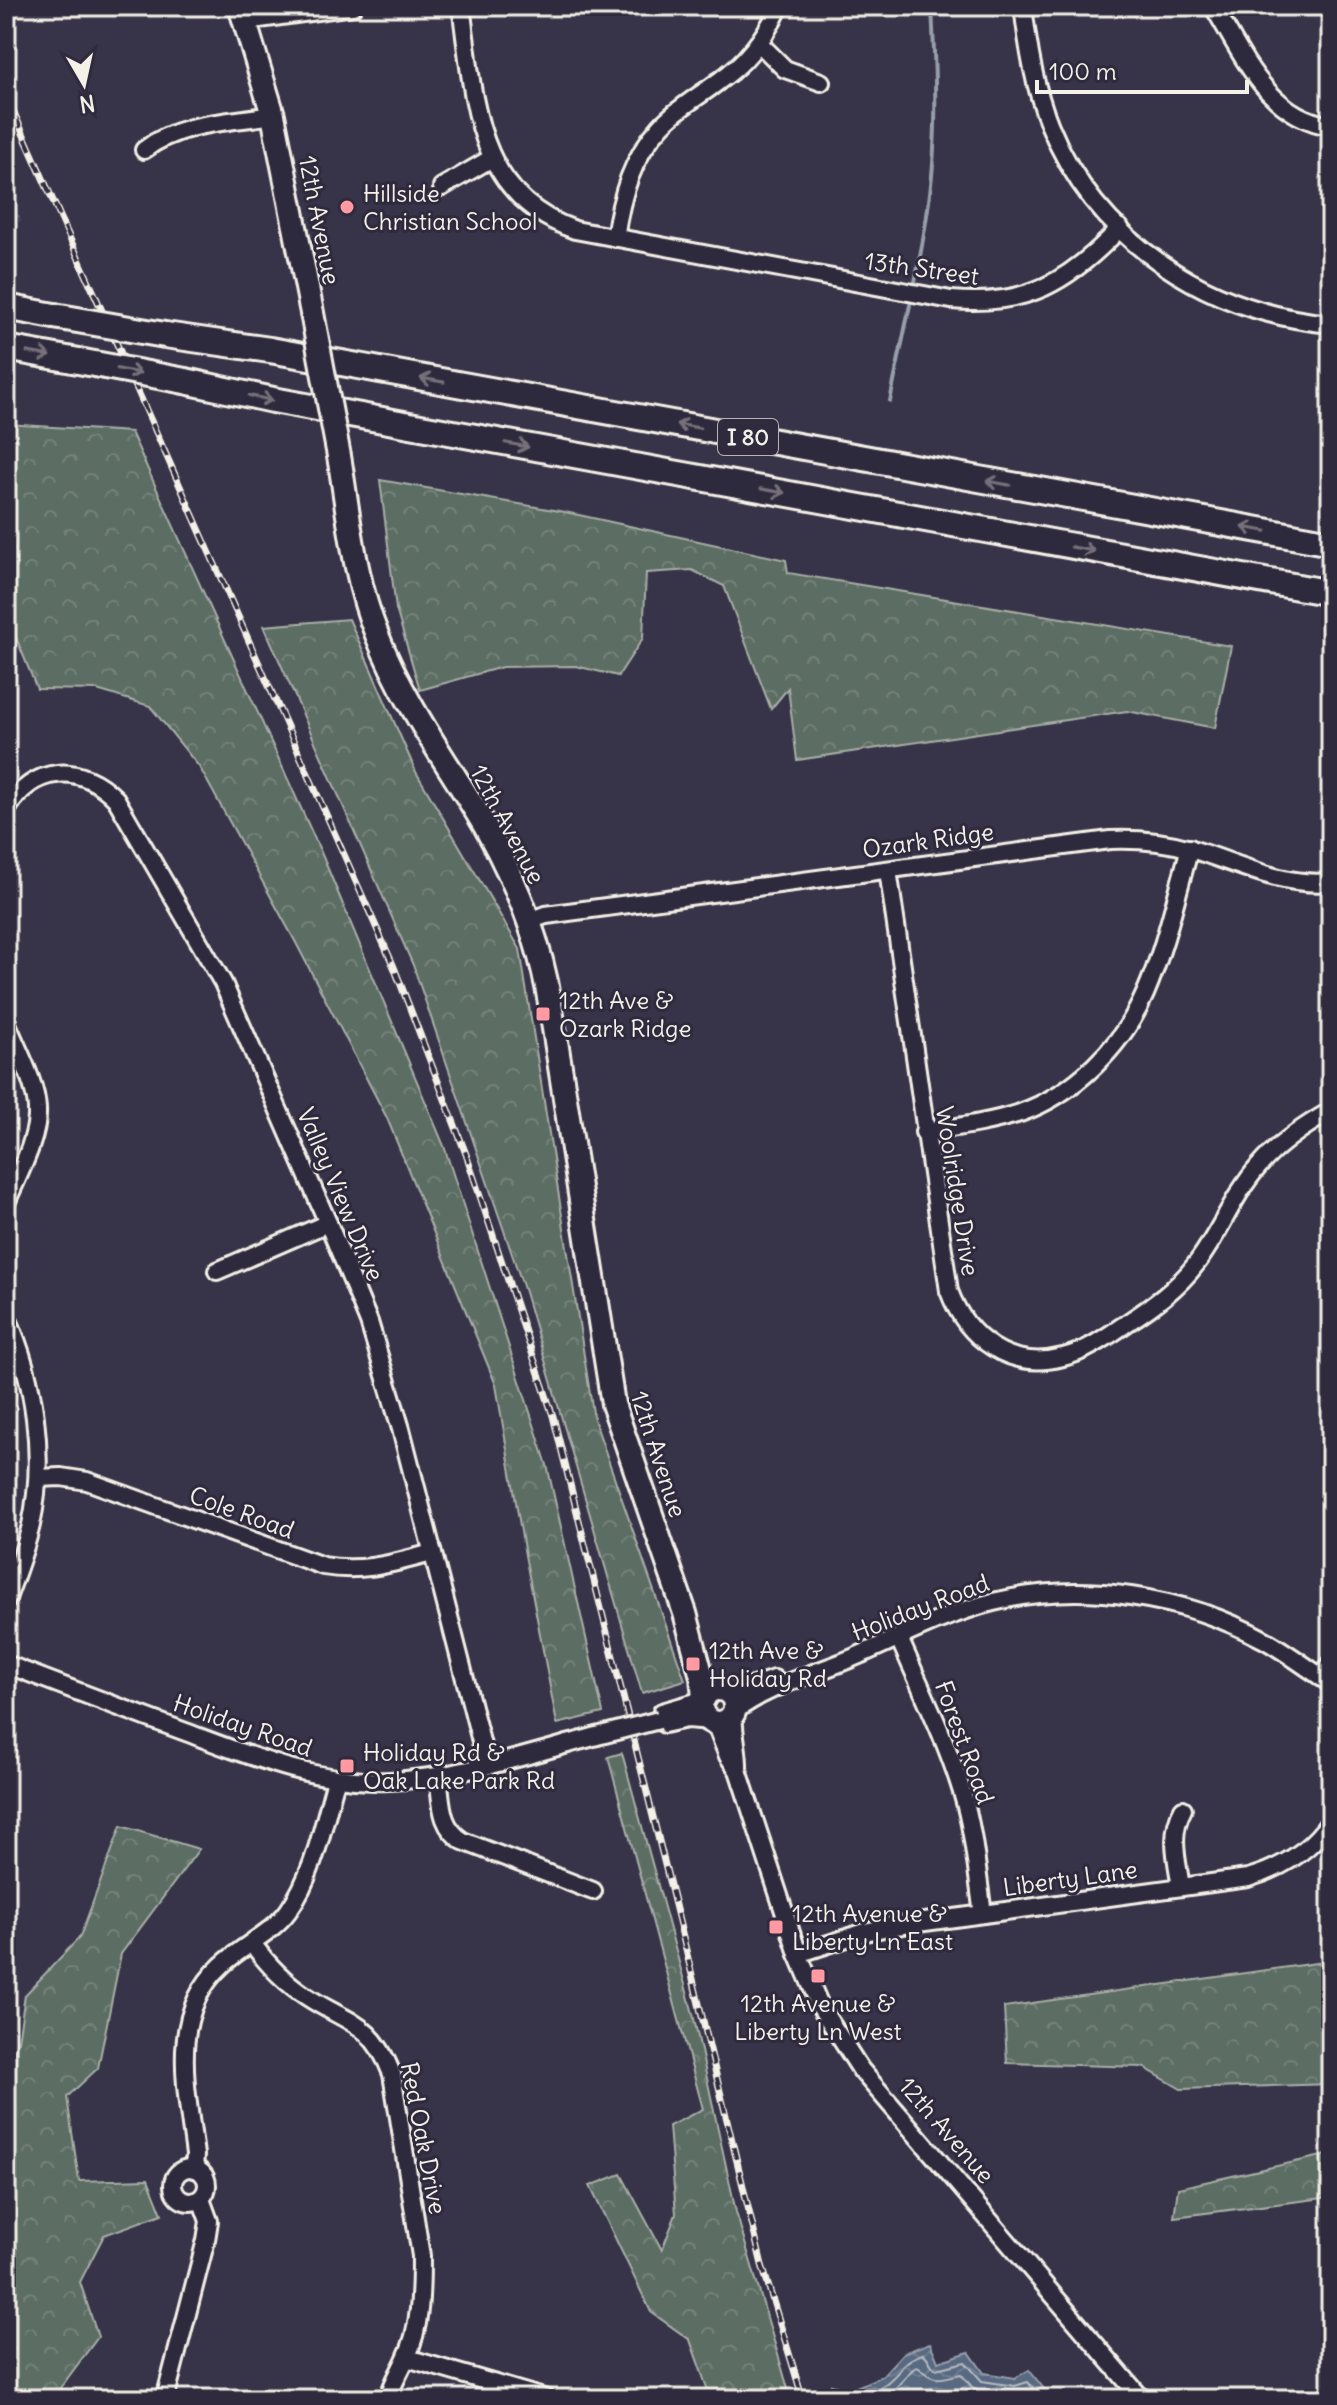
<svg xmlns="http://www.w3.org/2000/svg" width="1337" height="2405" font-family="Delius,sans-serif">
<style>
.industrial{fill:url(#industrial-grid)}
.forest{fill:url(#forest-crowns);stroke:#a8afa6;stroke-width:2}
.water{fill:url(#water-waves);stroke:#979fab;stroke-width:2}
.lines{fill:none;stroke-linecap:round;stroke-linejoin:round}
.shore{stroke:#b6bbbf;stroke-width:2}
.stream{stroke:#979fab;stroke-width:4}
.minor-casing{stroke:#f4f1e8;stroke-width:22}
.major-casing{stroke:#f4f1e8;stroke-width:28}
.highway-casing{stroke:#f4f1e8;stroke-width:30}
.minor{stroke:#2f2a3d;stroke-width:16}
.major{stroke:#2f2a3d;stroke-width:22}
.highway{stroke:#2f2a3d;stroke-width:24}
.rail-casing{stroke:#f4f1e8;stroke-width:7}
.rail{stroke:#2f2a3d;stroke-width:4;stroke-dasharray:12;stroke-linecap:butt}
.minor-bridge-casing{stroke:#f4f1e8;stroke-width:22;stroke-linecap:butt}
.major-bridge-casing{stroke:#f4f1e8;stroke-width:28;stroke-linecap:butt}
.highway-bridge-casing{stroke:#f4f1e8;stroke-width:30;stroke-linecap:butt}
.minor-bridge{stroke:#2f2a3d;stroke-width:16}
.major-bridge{stroke:#2f2a3d;stroke-width:22}
.highway-bridge{stroke:#2f2a3d;stroke-width:24}
.oneway{stroke:#747079}
.poi-dot{fill:#ff9aa2;stroke:#2f2a3d;stroke-width:3}
.labels{text-anchor:middle;dominant-baseline:central;stroke-width:6;stroke-linejoin:round;paint-order:stroke}
.shield{fill:#2f2a3d;stroke:#b9b5b5;stroke-width:2}
.shield-label{font-size:22px;font-weight:bold;fill:#f4f1e8}
.poi-label{font-size:24px;fill:#f4f1e8;stroke:#2f2a3d;text-anchor:start}
.street-label{font-size:24px;fill:#f4f1e8;stroke:#2f2a3d}
</style>
<defs>
<pattern id="industrial-grid" width="8" height="8" patternUnits="userSpaceOnUse" patternTransform="scale(2)"><rect width="8" height="8" fill="#414057"/><path d="M0 4h8M4 0v8" fill="none" stroke="#5d5c6f"/></pattern>
<pattern id="forest-crowns" width="20" height="18" patternUnits="userSpaceOnUse" patternTransform="scale(2)"><rect width="20" height="18" fill="#5c6d64"/><path d="M2 6a3 3 0 1 1 6 0M12 15a3 3 0 1 1 6 0" fill="none" stroke="#74827a"/></pattern>
<pattern id="water-waves" width="16" height="10" patternUnits="userSpaceOnUse" patternTransform="scale(2)"><rect width="16" height="10" fill="#596982"/><path d="M0 5q4-4 8 0t8 0" fill="none" stroke="#717f94"/></pattern>
</defs>
<rect width="100%" height="100%" fill="#373449"/>
<filter id="ink" filterUnits="userSpaceOnUse"><feTurbulence type="fractalNoise" baseFrequency=".0125" numOctaves="2"/><feDisplacementMap in="SourceGraphic" scale="16" xChannelSelector="R" yChannelSelector="G"/><feConvolveMatrix kernelMatrix="1 2 1 2 8 2 1 2 1" color-interpolation-filters="sRGB"/></filter>
<g filter="url(#ink)">
<polygon class="industrial" points="6,181 22,222 6,219"/>
<g class="forest">
<polygon points="6,424 131,432 323,857 444,1146 547,1465 603,1713 557,1724 525,1555 496,1385 387,1118 295,941 200,768 150,706 97,690 37,689 6,613"/>
<polygon points="380,480 565,512 786,560 788,573 1231,646 1215,728 1127,711 797,760 788,688 771,709 724,586 692,570 646,573 643,638 618,676 576,666 502,667 420,690 396,609"/>
<polygon points="349,619 416,772 520,949 594,1419 685,1680 642,1693 525,1292 413,965 264,626"/>
<polygon points="622,1753 693,2014 736,2212 791,2399 711,2399 690,2340 651,2312 590,2186 621,2174 662,2250 676,2214 669,2126 703,2109 608,1757"/>
<polygon points="121,1826 199,1849 121,1954 98,2068 67,2097 79,2181 148,2179 162,2214 104,2235 80,2282 98,2337 52,2399 6,2399 6,2074 18,2041 25,1995 80,1937"/>
<polygon points="1331,1961 1331,2084 1181,2089 1143,2067 1007,2063 1004,2007"/>
<polygon points="1331,2154 1331,2197 1174,2217 1178,2188"/>
</g>
<polygon class="water" points="930,2343 938,2362 969,2352 984,2373 1015,2378 1029,2370 1052,2399 834,2399 831,2385 850,2390 882,2376 903,2353"/>
<g class="lines">
<g class="shore">
<path d="M842 2399C856 2395 877 2392 889 2381 904 2368 902 2361 923 2354 930 2357 929 2366 936 2369L965 2362 982 2381 1015 2386 1028 2382 1042 2399"/>
<path d="M875 2399 893 2391 913 2369 918 2367C935 2383 939 2379 961 2374L972 2387 979 2390 1013 2396 1024 2394 1029 2399"/>
</g>
<g class="stream">
<path d="M915 282C924 238 932 192 934 148 937 101 934 53 932 6"/>
<polyline points="890,401 910,305"/>
</g>
<g class="minor-casing">
<g id="minor">
<path d="M461 6C474 95 473 195 575 230L951 300C1026 307 1069 282 1120 228"/>
<path d="M1023 6C1028 47 1034 87 1050 126 1097 242 1209 313 1331 324"/>
<path d="M1213 6C1243 55 1267 117 1331 126"/>
<polyline points="245,21 353,6"/>
<polyline points="759,43 785,69 821,82"/>
<path d="M144 150C179 122 231 122 273 115"/>
<polyline points="442,187 492,158"/>
<path d="M615 238C621 196 632 157 661 126 677 108 700 96 719 81 747 62 766 36 780 6"/>
<path d="M6 811C33 765 80 762 116 799L223 983 328 1223 369 1322 401 1429 487 1765"/>
<path d="M888 870 949 1291C967 1339 1010 1371 1063 1357 1086 1352 1108 1336 1127 1323 1153 1306 1178 1288 1196 1264 1220 1233 1233 1195 1259 1166 1279 1143 1304 1126 1331 1111"/>
<path d="M529 921 546 915 1110 840C1138 839 1164 841 1191 849 1238 863 1281 887 1331 882"/>
<path d="M6 1021C16 1047 36 1082 37 1109 39 1138 17 1177 6 1203"/>
<path d="M924 1132C957 1127 989 1123 1020 1113 1074 1094 1122 1047 1145 994 1165 948 1176 896 1190 848"/>
<polyline points="217,1271 328,1223"/>
<path d="M6 1315C35 1379 46 1456 31 1525 25 1551 15 1576 6 1601"/>
<path d="M38 1478 61 1477 87 1481 323 1566C363 1573 394 1563 432 1553"/>
<path d="M899 1638C921 1689 946 1739 962 1792 974 1831 977 1873 983 1914"/>
<path d="M6 1664C65 1687 124 1709 183 1731 250 1756 316 1784 389 1781 460 1778 529 1754 597 1736"/>
<polyline points="1321,1677 1331,1664"/>
<polyline points="727,1692 739,1691 774,1679"/>
<polyline points="703,1700 662,1712 659,1720 664,1724 687,1719 712,1721"/>
<path d="M735 1711C771 1684 816 1674 857 1656 901 1637 946 1614 993 1602 1083 1580 1183 1596 1265 1640 1288 1653 1309 1669 1331 1684"/>
<path d="M734 1713C732 1732 739 1750 738 1770"/>
<polyline points="715,1723 728,1756 738,1770 798,1954 821,2008 861,2070 1142,2399"/>
<path d="M438 1776C442 1802 439 1826 463 1841L593 1891"/>
<path d="M1181 1887C1177 1860 1169 1834 1183 1809"/>
<path d="M252 1943C267 1964 284 1982 306 1996 348 2024 371 2020 392 2074L421 2256C421 2289 421 2328 406 2358 400 2372 392 2384 388 2399"/>
<path d="M798 1954 865 1932 888 1927 1248 1878C1283 1868 1311 1850 1331 1820"/>
<circle cx="190" cy="2185" r="17"/>
<path d="M194 2169 195 2155C187 2089 167 2015 222 1965 243 1945 271 1934 288 1911 315 1873 323 1824 336 1780"/>
<polyline points="407,2358 547,2399"/>
<polyline points="165,2399 206,2240 209,2221 201,2199"/>
</g>
</g>
<g class="major-casing">
<g id="major">
<polyline points="240,6 273,115 312,313"/>
<path d="M339 456C349 516 354 579 377 635 404 704 448 763 485 826 516 881 540 941 550 1003L613 1404 685 1613 702 1677 704 1698"/>
<circle cx="718" cy="1706" r="17"/>
</g>
</g>
<g class="highway-casing">
<g id="highway">
<polyline points="6,307 54,316"/>
<polyline points="165,335 270,350 1331,543"/>
<polyline points="6,348 73,360"/>
<polyline points="185,381 273,400 1331,593"/>
</g>
</g>
<use href="#minor" class="minor"/>
<use href="#major" class="major"/>
<use href="#highway" class="highway"/>
<g class="rail-casing">
<polyline id="rail" points="6,95 394,967 466,1154 553,1416 679,1921 762,2265 803,2399"/>
</g>
<use href="#rail" class="rail"/>
<g class="minor-bridge-casing">
<polyline id="minor-bridge" points="597,1736 659,1720"/>
</g>
<g class="major-bridge-casing">
<polyline id="major-bridge" points="312,313 339,456"/>
</g>
<g class="highway-bridge-casing">
<g id="highway-bridge">
<polyline points="54,316 165,335"/>
<polyline points="73,360 185,381"/>
</g>
</g>
<use href="#minor-bridge" class="minor-bridge"/>
<use href="#major-bridge" class="major-bridge"/>
<use href="#highway-bridge" class="highway-bridge"/>
</g>
<defs><path id="oneway-shaft" d="M-6 0H5M1.5-3L5.5 0L1.5 3" fill="none" stroke-width="1.6" stroke-linecap="round" stroke-linejoin="round" transform="scale(2)"/></defs>
<g class="oneway">
<use href="#oneway-shaft" transform="translate(39 354) rotate(10)"/>
<use href="#oneway-shaft" transform="translate(129 371) rotate(11)"/>
<use href="#oneway-shaft" transform="translate(432 380) rotate(-170)"/>
<use href="#oneway-shaft" transform="translate(261 398) rotate(12)"/>
<use href="#oneway-shaft" transform="translate(688 426) rotate(-170)"/>
<use href="#oneway-shaft" transform="translate(517 445) rotate(11)"/>
<use href="#oneway-shaft" transform="translate(998 483) rotate(-170)"/>
<use href="#oneway-shaft" transform="translate(773 491) rotate(10)"/>
<use href="#oneway-shaft" transform="translate(1254 529) rotate(-170)"/>
<use href="#oneway-shaft" transform="translate(1083 549) rotate(10)"/>
</g>
</g>
<g class="poi-dot">
<circle cx="347" cy="207" r="8"/>
<rect x="535" y="1006" width="16" height="16" rx="4"/>
<rect x="685" y="1656" width="16" height="16" rx="4"/>
<rect x="339" y="1758" width="16" height="16" rx="4"/>
<rect x="768" y="1919" width="16" height="16" rx="4"/>
<rect x="810" y="1968" width="16" height="16" rx="4"/>
</g>
<g class="labels">
<rect class="shield" x="718" y="419" width="60" height="36" rx="6"/>
<g class="shield-label">
<text x="748" y="437">I 80</text>
</g>
<g class="poi-label">
<text x="363" y="193">Hillside<tspan x="363" dy="28">Christian School</tspan></text>
<text x="559" y="1000">12th Ave &amp;<tspan x="559" dy="28">Ozark Ridge</tspan></text>
<text x="709" y="1650">12th Ave &amp;<tspan x="709" dy="28">Holiday Rd</tspan></text>
<text x="363" y="1752">Holiday Rd &amp;<tspan x="363" dy="28">Oak Lake Park Rd</tspan></text>
<text x="792" y="1913">12th Avenue &amp;<tspan x="792" dy="28">Liberty Ln East</tspan></text>
<text x="818" y="2003" text-anchor="middle">12th Avenue &amp;<tspan x="818" dy="28">Liberty Ln West</tspan></text>
</g>
<g class="street-label">
<text transform="translate(320 220) rotate(79)">12th Avenue</text>
<text transform="translate(922 268) rotate(8)">13th Street</text>
<text transform="translate(508 824) rotate(62)">12th Avenue</text>
<text transform="translate(928 840) rotate(-8)">Ozark Ridge</text>
<text transform="translate(958 1191) rotate(81)">Woolridge Drive</text>
<text transform="translate(341 1194) rotate(67)">Valley View Drive</text>
<text transform="translate(659 1454) rotate(72)">12th Avenue</text>
<text transform="translate(242 1512) rotate(20)">Cole Road</text>
<text transform="translate(920 1607) rotate(-21)">Holiday Road</text>
<text transform="translate(243 1725) rotate(19)">Holiday Road</text>
<text transform="translate(965 1742) rotate(70)">Forest Road</text>
<text transform="translate(1070 1878) rotate(-8)">Liberty Lane</text>
<text transform="translate(947 2130) rotate(49)">12th Avenue</text>
<text transform="translate(424 2138) rotate(79)">Red Oak Drive</text>
</g>
</g>
<rect width="1337" height="2405" fill="none" stroke="#2f2a3d" stroke-width="32"/>
<rect x="16" y="16" width="1305" height="2373" fill="none" stroke="#f4f1e8" stroke-width="3" filter="url(#ink)"/>
<g transform="translate(84 84) rotate(171)" stroke="#2f2a3d" stroke-width="6" paint-order="stroke">
<path d="M0-6L14 30L0 20L-14 30Z" fill="#f4f1e8"/>
<text y="-12" font-size="22" font-weight="bold" text-anchor="middle" fill="#f4f1e8">N</text>
</g>
<path d="M1037 80v12h210v-12" fill="none" stroke="#f4f1e8" stroke-width="4"/>
<text x="1049" y="80" font-size="24" fill="#f4f1e8" stroke="#2f2a3d" stroke-width="6" paint-order="stroke">100 m</text>
</svg>
